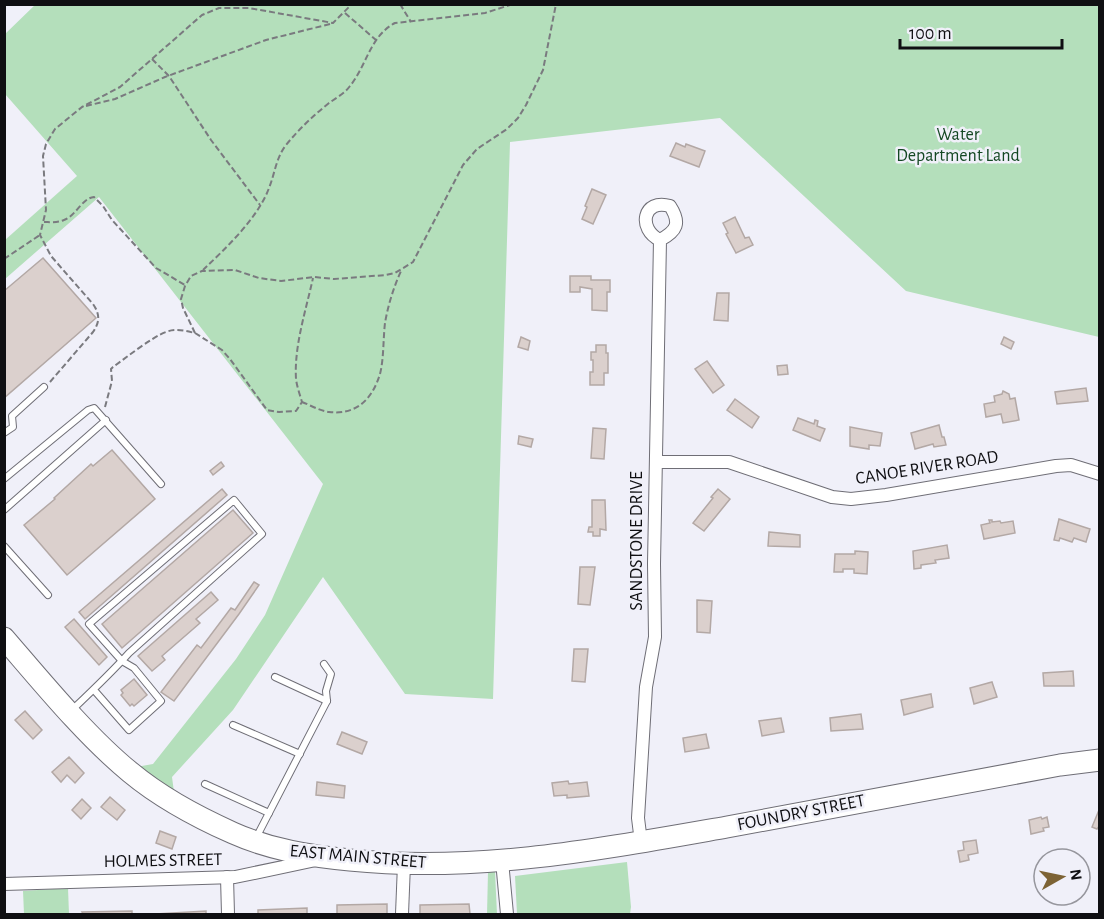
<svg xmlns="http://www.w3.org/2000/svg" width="1104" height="919" font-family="'Alegreya Sans',sans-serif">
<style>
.green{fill:#b4dfbb}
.building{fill:#dbd0cd;stroke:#b3a8a5;stroke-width:1.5}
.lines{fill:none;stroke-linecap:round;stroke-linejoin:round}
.lane-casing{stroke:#6f6e76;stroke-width:8}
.street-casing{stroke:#6f6e76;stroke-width:14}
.highway-casing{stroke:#6f6e76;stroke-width:23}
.path{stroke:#7a7a7f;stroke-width:2;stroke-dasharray:6 3;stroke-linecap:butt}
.lane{stroke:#fff;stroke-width:6}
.street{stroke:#fff;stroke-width:12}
.highway{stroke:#fff;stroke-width:21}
.labels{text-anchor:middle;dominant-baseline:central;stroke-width:5;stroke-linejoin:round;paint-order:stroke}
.park-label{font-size:18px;fill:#144823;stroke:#f0f0f9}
.street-label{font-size:18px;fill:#0f0f12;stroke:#f0f0f9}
</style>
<rect width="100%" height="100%" fill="#f0f0f9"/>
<g class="green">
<polygon points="36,4 1099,5 1099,337 906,291 720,118 510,142 493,699 405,694 323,577 233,710 172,777 174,792 136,767 153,764 236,659 265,615 323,484 99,197 5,279 5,240 77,176 5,94 4,35"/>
<polygon points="627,862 631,907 630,914 517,914 515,876"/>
<polygon points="488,872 495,872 497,914 487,914"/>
<polygon points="68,888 69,914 24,914 23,891"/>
</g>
<g class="building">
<polygon points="676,143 685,147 686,144 705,151 699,167 670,156"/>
<polygon points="592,189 606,195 593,224 582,219 587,207 585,206"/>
<polygon points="735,217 745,238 749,237 753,245 736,253 726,234 728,233 723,223"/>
<polygon points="43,258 96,318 4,398 4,291"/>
<polygon points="570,276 591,276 591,280 610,280 610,292 607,292 607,311 592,310 592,289 580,287 580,292 570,292"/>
<polygon points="717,293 729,293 728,321 714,320"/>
<polygon points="521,337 530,341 528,350 518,347"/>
<polygon points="1004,337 1014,342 1011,349 1001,344"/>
<polygon points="596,345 606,345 606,353 608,353 608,373 604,373 604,385 590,385 590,372 593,372 593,360 591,360 591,352 596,352"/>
<polygon points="707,361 724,385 713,393 695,369"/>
<polygon points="787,365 788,374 778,375 777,366"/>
<polygon points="1086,388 1088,401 1057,404 1055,392"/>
<polygon points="1003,391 1009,394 1010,399 1015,398 1019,420 1003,423 1001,414 986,417 984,404 995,402 994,396 1002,394"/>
<polygon points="735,399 759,417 752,428 727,410"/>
<polygon points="798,418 814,424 815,420 818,421 817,426 825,429 820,441 793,430"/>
<polygon points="939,425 942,437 944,437 946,445 934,447 933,444 915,449 911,433"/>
<polygon points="850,427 882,433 880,446 869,445 869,449 850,446"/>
<polygon points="593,428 606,429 604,459 591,458"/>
<polygon points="519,436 533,439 531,447 518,444"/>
<polygon points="112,450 155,499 67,575 24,525 55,499 54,498 91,464 93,466"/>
<polygon points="221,462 224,466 213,475 210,471"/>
<polygon points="222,489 227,495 85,619 79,612"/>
<polygon points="718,489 730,499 704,531 693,523 713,498 711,497"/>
<polygon points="592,500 605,500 606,530 600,529 600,536 593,536 593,532 588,532 589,527 592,527"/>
<polygon points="233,510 253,533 122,648 102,624"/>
<polygon points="1059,519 1090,529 1086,542 1074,538 1072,542 1060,538 1059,541 1054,540"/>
<polygon points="989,520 992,520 992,522 1000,521 1001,523 1013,521 1015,533 984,539 981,525 990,523"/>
<polygon points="769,532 800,535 800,547 768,546"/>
<polygon points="947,545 949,558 935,560 936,563 921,565 921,568 914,569 913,551"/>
<polygon points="855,551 868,552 867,574 854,573 854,569 843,569 843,572 834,572 835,554 855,554"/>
<polygon points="580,567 595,567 590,605 578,604"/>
<polygon points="254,582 259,585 239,614 174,701 161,692 197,645 201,648 231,608 235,610"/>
<polygon points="211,592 218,600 196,619 200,623 162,656 165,660 152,671 138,656"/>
<polygon points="697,600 712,601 710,633 697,632"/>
<polygon points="74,619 107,657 99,665 65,627"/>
<polygon points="574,649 588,649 585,682 572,681"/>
<polygon points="1073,671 1074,686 1044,686 1043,673"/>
<polygon points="134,679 147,695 134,706 132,704 130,706 121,695 123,693 121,690"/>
<polygon points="992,682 997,697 974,704 970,688"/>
<polygon points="931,694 933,707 904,715 901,700"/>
<polygon points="25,711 42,730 33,739 15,720"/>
<polygon points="861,714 863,729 831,731 830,718"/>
<polygon points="781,718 784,732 762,736 759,721"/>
<polygon points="342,732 367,742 362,754 337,744"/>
<polygon points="706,734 709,748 685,752 683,738"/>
<polygon points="69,757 84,773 75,783 67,775 61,782 52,772"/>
<polygon points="568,781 569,784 587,782 589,796 567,798 567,795 554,796 552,783"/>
<polygon points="317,782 345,786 344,798 316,795"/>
<polygon points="110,797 125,810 117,820 101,807"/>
<polygon points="82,799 91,808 81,819 72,810"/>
<polygon points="1099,810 1100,825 1097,829 1092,827"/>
<polygon points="1041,817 1042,819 1047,817 1049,827 1043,828 1044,831 1031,834 1029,820"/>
<polygon points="160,831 176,837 172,849 156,843"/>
<polygon points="976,840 978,853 968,855 969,860 960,862 958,851 964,850 963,842"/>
<polygon points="387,904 387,914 337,914 337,905"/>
<polygon points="469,904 470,914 420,914 420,905"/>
<polygon points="307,908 307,914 258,914 258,910"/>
<polygon points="132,911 132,914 83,914 82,912"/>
<polygon points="206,911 206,914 155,914"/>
</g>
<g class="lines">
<g class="lane-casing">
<g id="lane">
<polyline points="4,433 13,427 12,416 44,387"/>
<polyline points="4,479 88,410 94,408 161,484"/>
<polyline points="4,510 106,420"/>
<polyline points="4,546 48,595"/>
<polyline points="324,664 331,674 326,691 327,701"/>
<path d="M73 709C92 691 111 673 129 653L262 534 234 500 89 624 122 661 134 668 161 701 129 730 94 690"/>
<polyline points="233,725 300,754"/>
<polyline points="205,784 269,813"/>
<polyline points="256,838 327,701 275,677"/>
</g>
</g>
<g class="street-casing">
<g id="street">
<polyline points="656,462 729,462 832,497 851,499 886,495 1056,466 1071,465 1100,474"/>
<path d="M641 842 638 818 646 687 655 637 654 564 660 240C637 229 643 198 670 206 681 223 677 231 660 240"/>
<polyline points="502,861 507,914"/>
<polyline points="227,877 228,914"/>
<polyline points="4,884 235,877 316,860"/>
<polyline points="402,914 404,864"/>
</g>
</g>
<g class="highway-casing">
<path id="highway" d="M4 638C42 682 86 736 130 772 160 797 197 817 233 833 271 850 310 856 350 860 477 873 602 849 727 827 838 807 949 786 1060 765L1100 760"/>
</g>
<g class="path">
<polyline points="400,4 411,22"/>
<polyline points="345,13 376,40"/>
<polyline points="152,59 169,76 211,140 260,205"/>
<polyline points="86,106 115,99 165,77 266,40 330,24"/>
<path d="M44 222C50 222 57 223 64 220 76 216 82 198 94 197L103 206 112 220 156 268 185 285"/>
<polyline points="4,259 40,235"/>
<path d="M203 270C226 248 258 218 269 188 275 173 276 158 286 145 299 129 313 116 329 103 336 98 345 93 350 86 367 65 370 36 395 23L485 13 513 4"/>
<path d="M195 333 222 350 230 359 267 410 279 412 296 411 302 402C300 395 297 387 296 379 294 346 306 310 313 278"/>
<path d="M50 382 93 332C100 322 100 314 93 304L51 256 40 235 46 210 43 156 46 144 55 129 82 107 120 87 202 15 219 8H249L333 23 352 4"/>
<path d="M302 402C310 405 320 411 329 412 356 415 372 400 380 374 384 358 383 340 385 323 388 305 394 286 402 269"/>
<path d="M105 407 112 381 111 369 113 367C127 357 152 337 166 332 176 328 186 331 195 333L183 308 181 299 185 286 191 276 202 271 235 270 259 278 281 281 314 277 334 279 386 275 395 273 413 262 463 165 477 149 507 129 518 118 526 105 543 70 556 4"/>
</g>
<use href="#lane" class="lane"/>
<use href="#street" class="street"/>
<use href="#highway" class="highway"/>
</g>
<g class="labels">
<g class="park-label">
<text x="958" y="135">Water<tspan x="958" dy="21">Department Land</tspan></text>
</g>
<g class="street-label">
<text transform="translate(927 468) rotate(-9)">CANOE RIVER ROAD</text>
<text transform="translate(637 541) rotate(-90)">SANDSTONE DRIVE</text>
<text transform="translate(801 813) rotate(-11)">FOUNDRY STREET</text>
<text transform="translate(358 857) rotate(5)">EAST MAIN STREET</text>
<text transform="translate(163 861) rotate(-1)">HOLMES STREET</text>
</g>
</g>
<rect width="1104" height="919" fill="none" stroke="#0f0f12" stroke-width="12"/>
<g transform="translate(1062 877) rotate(81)"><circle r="28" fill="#f0f0f9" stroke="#96969d" stroke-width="1.5"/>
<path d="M0-4.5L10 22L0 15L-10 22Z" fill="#7d6335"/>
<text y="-9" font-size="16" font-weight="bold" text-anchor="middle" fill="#0f0f12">N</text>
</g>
<path d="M900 39v9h162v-9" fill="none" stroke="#0f0f12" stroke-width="3"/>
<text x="909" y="39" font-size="18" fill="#0f0f12" stroke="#f0f0f9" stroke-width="4.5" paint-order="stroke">100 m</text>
</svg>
